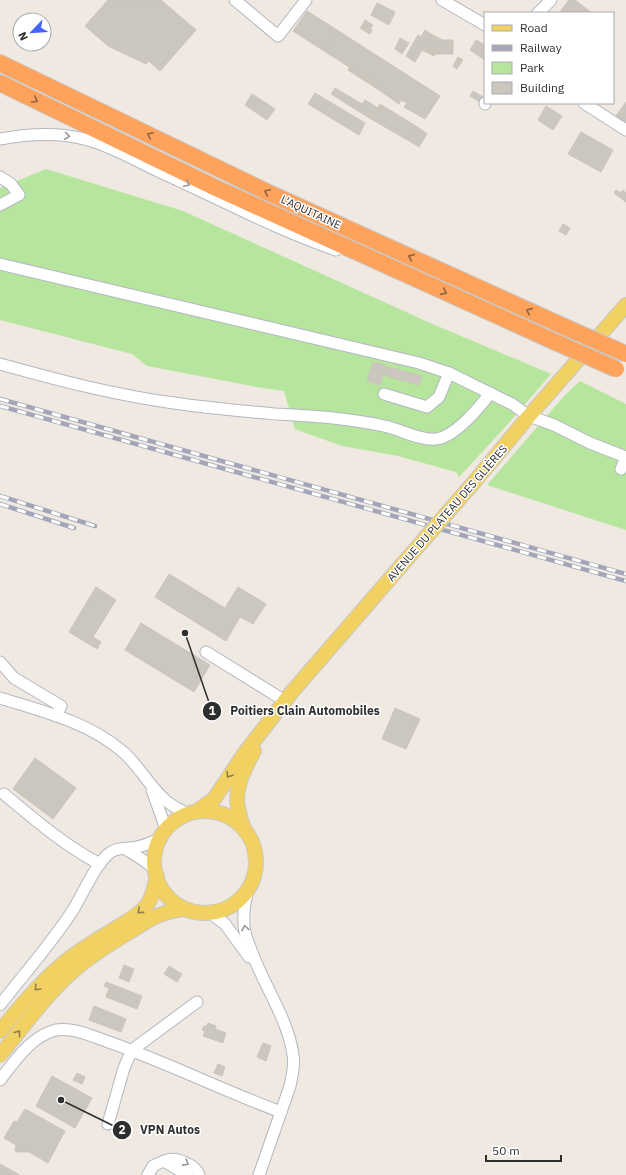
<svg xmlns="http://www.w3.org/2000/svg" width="626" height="1175" font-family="'IBM Plex Sans',sans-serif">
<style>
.green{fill:#b6e59e}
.building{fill:#cbc7bf;stroke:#cbc5ba}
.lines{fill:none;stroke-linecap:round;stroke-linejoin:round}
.minor-casing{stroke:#b4b7c1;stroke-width:13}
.major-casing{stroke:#c9c9c9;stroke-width:16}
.highway-casing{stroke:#c9c9c9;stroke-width:18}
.minor{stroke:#fff;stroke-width:11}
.major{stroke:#f2d163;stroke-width:14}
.highway{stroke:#ffa35c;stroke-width:16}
.rail-casing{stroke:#a3a6b8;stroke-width:4.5}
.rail{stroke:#fff;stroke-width:3;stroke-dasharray:9;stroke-linecap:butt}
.major-bridge-casing{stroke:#c9c9c9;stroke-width:16;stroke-linecap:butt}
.highway-bridge-casing{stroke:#c9c9c9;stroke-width:18;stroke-linecap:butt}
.major-bridge{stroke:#f2d163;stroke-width:14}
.highway-bridge{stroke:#ffa35c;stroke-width:16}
.oneway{stroke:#8c6343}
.oneway2{stroke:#969696}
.oneway3{stroke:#908048}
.labels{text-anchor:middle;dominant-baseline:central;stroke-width:3;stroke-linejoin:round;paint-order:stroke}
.street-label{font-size:11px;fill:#2e2e2e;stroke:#fff}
.leader{fill:none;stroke:#2e2e2e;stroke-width:1.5}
.callout-dot{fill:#2e2e2e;stroke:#fff;stroke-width:1.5}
.mark-label{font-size:12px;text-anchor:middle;font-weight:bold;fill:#fff}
.callout-label{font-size:12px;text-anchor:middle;font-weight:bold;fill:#2e2e2e;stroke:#fff;stroke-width:3;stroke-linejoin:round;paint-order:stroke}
</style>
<rect width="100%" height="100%" fill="#efe9e1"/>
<g class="green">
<polygon points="46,169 183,211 428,322 551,374 507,425 459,477 456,472 398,456 342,446 295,429 284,391 257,387 147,366 132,354 0,320 0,188"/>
<polygon points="580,381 626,404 626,530 487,485 564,396"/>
</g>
<g class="building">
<polygon points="108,0 161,0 196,30 160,71 149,61 146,64 108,46 85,26"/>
<polygon points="569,0 575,0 592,13 559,13"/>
<polygon points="377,3 395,12 389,25 371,15"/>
<polygon points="307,11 337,30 324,51 293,31"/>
<polygon points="365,20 373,25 370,29 363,24"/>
<polygon points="363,24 372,30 370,34 360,28"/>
<polygon points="337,30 440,96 425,119 404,107 407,103 401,100 399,104 379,90 381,87 324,51"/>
<polygon points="425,30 431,34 430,37 441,43 453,43 453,54 435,54 436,53 424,47 415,62 406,56 418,35 421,37"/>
<polygon points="431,34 442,40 453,40 453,43 441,43 430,37"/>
<polygon points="400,38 409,43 402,54 395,49"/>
<polygon points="476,40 485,45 485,60 470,50"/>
<polygon points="424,47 436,53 434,56 422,50"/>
<polygon points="458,57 463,60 457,69 453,66"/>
<polygon points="350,67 381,87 379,90 348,70"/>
<polygon points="335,88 362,104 358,111 331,94"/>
<polygon points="473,91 483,97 480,102 470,96"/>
<polygon points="315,93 365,123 359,135 308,104"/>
<polygon points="252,94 275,109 267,120 245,105"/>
<polygon points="365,100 378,108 371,119 358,111"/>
<polygon points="626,102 626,124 615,117"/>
<polygon points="380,104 419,128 411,142 371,119"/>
<polygon points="546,106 562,116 553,130 538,120"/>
<polygon points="419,128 427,134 419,147 411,142"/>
<polygon points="581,132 613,150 601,172 568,154"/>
<polygon points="616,190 621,193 623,190 626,193 626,202 614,193"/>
<polygon points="563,224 570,228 566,235 559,231"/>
<polygon points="373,362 385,365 380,385 367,381"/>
<polygon points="385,366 392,368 389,377 383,375"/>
<polygon points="392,368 422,376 419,385 389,377"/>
<polygon points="169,574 225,608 238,587 266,604 253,624 240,617 226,641 155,597"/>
<polygon points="96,587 116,600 93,637 101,642 97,649 69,632"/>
<polygon points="141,623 210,665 194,692 125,650"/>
<polygon points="395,708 420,719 406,749 382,739"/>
<polygon points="35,758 76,788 53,819 13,789"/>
<polygon points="124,965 134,969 129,982 119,978"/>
<polygon points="169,966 182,974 177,982 164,974"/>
<polygon points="106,982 142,996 137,1009 106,997 109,988 104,986"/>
<polygon points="94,1006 126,1019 121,1032 89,1020"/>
<polygon points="208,1023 216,1026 215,1029 226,1033 223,1043 203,1036 205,1031 202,1030 204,1026 206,1027"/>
<polygon points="263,1043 271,1046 266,1061 257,1057"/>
<polygon points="218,1064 225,1067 222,1076 214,1073"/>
<polygon points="77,1073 85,1077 82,1084 73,1080"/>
<polygon points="52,1076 92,1098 75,1128 36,1106"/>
<polygon points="25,1109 65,1131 48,1163 29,1152 18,1152 15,1151 16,1145 4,1138 14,1121 17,1122"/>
<polygon points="0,1164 20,1175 0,1175"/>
</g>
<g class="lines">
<g class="minor-casing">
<g id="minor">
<polyline points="235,0 278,36 306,0"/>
<polyline points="442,0 485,25"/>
<polyline points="538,13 551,0"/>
<polyline points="584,103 626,130"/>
<polyline points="485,104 485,103"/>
<path d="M0 139C28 134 60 132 88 140 113 147 137 161 160 172 218 198 275 229 336 250"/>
<polyline points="0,177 11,184 19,195 0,205"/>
<polyline points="0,264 419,363 449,373 512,404 529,416 554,425 590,443 626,457"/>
<path d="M0 364C58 380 114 395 174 403 207 408 242 411 276 414 295 415 314 416 333 418 350 420 367 422 384 426 400 429 420 441 436 439 455 437 480 407 490 393"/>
<polyline points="384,394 427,407 439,397 449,373"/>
<polyline points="621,469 626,458"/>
<polyline points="206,652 285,701"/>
<polyline points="0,662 14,678 61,706 56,716"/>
<path d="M0 698C42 711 88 722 122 751 140 766 151 790 169 803 174 807 181 810 187 814"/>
<polyline points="152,790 166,829"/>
<path d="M4 794C34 819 65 846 100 864"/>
<path d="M125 849C136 855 146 861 155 870"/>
<path d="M248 890C245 901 243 912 244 924 244 932 247 940 250 947 262 983 288 1018 293 1055 295 1065 292 1076 290 1086L259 1175"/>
<polyline points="209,912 225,924 249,957"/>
<path d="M0 1005C24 974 51 944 73 910 83 894 96 862 111 852 118 847 129 849 137 847 146 845 153 842 160 838"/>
<path d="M0 1080C15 1061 31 1036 56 1030 73 1027 91 1036 106 1041 166 1062 222 1090 281 1112"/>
<polyline points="108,1124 124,1068 132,1050 197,1002"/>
<polyline points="164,1161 187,1175"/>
<path d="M148 1175 153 1166C167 1159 173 1156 188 1164 194 1167 196 1169 199 1175"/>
</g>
</g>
<g class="major-casing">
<g id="major">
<polyline points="475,481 529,416 626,305"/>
<polyline points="197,811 214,799 244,754 291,693 400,567"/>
<circle cx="205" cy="862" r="51"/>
<path d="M244 829C242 822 239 815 238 808 234 788 245 768 254 751"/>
<path d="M0 1031C19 1008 38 985 60 966 76 952 95 941 113 930 124 923 138 916 147 905 153 897 154 886 157 876"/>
<path d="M0 1055C23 1027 45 996 72 972 89 957 108 945 128 933 149 920 160 911 186 909"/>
</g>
</g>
<g class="highway-casing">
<g id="highway">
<polyline points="0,63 269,193 565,327"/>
<polyline points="0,83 216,188 553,341"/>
</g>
</g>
<use href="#minor" class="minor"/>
<use href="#major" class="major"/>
<use href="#highway" class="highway"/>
<g class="rail-casing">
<g id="rail">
<polyline points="0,399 626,574"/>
<polyline points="0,406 626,581"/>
<polyline points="0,496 95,526"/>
<polyline points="0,504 74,528"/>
</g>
</g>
<use href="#rail" class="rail"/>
<g class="major-bridge-casing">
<polyline id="major-bridge" points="400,567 475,481"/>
</g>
<g class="highway-bridge-casing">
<g id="highway-bridge">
<polyline points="565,327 626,354"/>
<polyline points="553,341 616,369"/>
</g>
</g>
<use href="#major-bridge" class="major-bridge"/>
<use href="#highway-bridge" class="highway-bridge"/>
</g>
<defs><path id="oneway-chevron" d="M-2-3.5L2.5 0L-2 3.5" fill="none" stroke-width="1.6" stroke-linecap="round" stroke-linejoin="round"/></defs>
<g class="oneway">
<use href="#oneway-chevron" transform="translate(35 100) rotate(26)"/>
<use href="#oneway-chevron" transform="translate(150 135) rotate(-154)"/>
<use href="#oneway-chevron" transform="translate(267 192) rotate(-155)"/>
<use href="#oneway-chevron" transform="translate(411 257) rotate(-156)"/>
<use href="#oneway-chevron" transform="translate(444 292) rotate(24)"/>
<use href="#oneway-chevron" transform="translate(529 311) rotate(-156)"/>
</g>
<g class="oneway2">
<use href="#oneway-chevron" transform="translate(67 136) rotate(8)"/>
<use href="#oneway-chevron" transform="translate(187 184) rotate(25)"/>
<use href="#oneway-chevron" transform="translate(245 928) rotate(-99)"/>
<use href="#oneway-chevron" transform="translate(186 1163) rotate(29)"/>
</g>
<g class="oneway3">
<use href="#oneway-chevron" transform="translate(229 775) rotate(122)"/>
<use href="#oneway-chevron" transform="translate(140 911) rotate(139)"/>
<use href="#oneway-chevron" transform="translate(37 988) rotate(134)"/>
<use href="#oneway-chevron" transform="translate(18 1033) rotate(-52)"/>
</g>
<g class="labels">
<g class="street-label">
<text transform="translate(311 212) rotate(25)">L'AQUITAINE</text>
<text transform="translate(447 513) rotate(-49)">AVENUE DU PLATEAU DES GLIÈRES</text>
</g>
</g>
<path class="leader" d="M185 633L212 711M61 1100L122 1130"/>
<g class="callout-dot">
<circle cx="185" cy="633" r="4"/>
<circle cx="61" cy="1100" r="4"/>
<circle cx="212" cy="711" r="10"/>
<circle cx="122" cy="1130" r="10"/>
</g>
<g class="mark-label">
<text x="212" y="715">1</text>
<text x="122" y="1134">2</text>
</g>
<g class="callout-label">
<text x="305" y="715">Poitiers Clain Automobiles</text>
<text x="170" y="1134">VPN Autos</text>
</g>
<rect x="484" y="12" width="130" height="92" fill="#ffffff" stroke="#ababab"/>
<rect x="492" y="25" width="20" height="6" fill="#f2d163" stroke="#ababab"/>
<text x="520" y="32" font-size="12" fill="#2e2e2e">Road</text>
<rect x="492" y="45" width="20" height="6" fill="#a3a6b8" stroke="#ababab"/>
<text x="520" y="52" font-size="12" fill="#2e2e2e">Railway</text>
<rect x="492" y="62" width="20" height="12" fill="#b6e59e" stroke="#ababab"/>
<text x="520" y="72" font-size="12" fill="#2e2e2e">Park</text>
<rect x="492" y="82" width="20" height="12" fill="#cbc7bf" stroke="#ababab"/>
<text x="520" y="92" font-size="12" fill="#2e2e2e">Building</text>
<g transform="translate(32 32) rotate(245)"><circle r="19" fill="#ffffff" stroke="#ababab"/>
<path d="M0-3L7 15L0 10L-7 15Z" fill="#4264fb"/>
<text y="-6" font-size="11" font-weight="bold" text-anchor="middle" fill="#2e2e2e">N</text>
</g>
<path d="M486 1155v6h75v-6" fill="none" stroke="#2e2e2e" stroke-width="2"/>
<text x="492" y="1155" font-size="12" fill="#2e2e2e" stroke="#ffffff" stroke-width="3" paint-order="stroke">50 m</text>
</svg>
